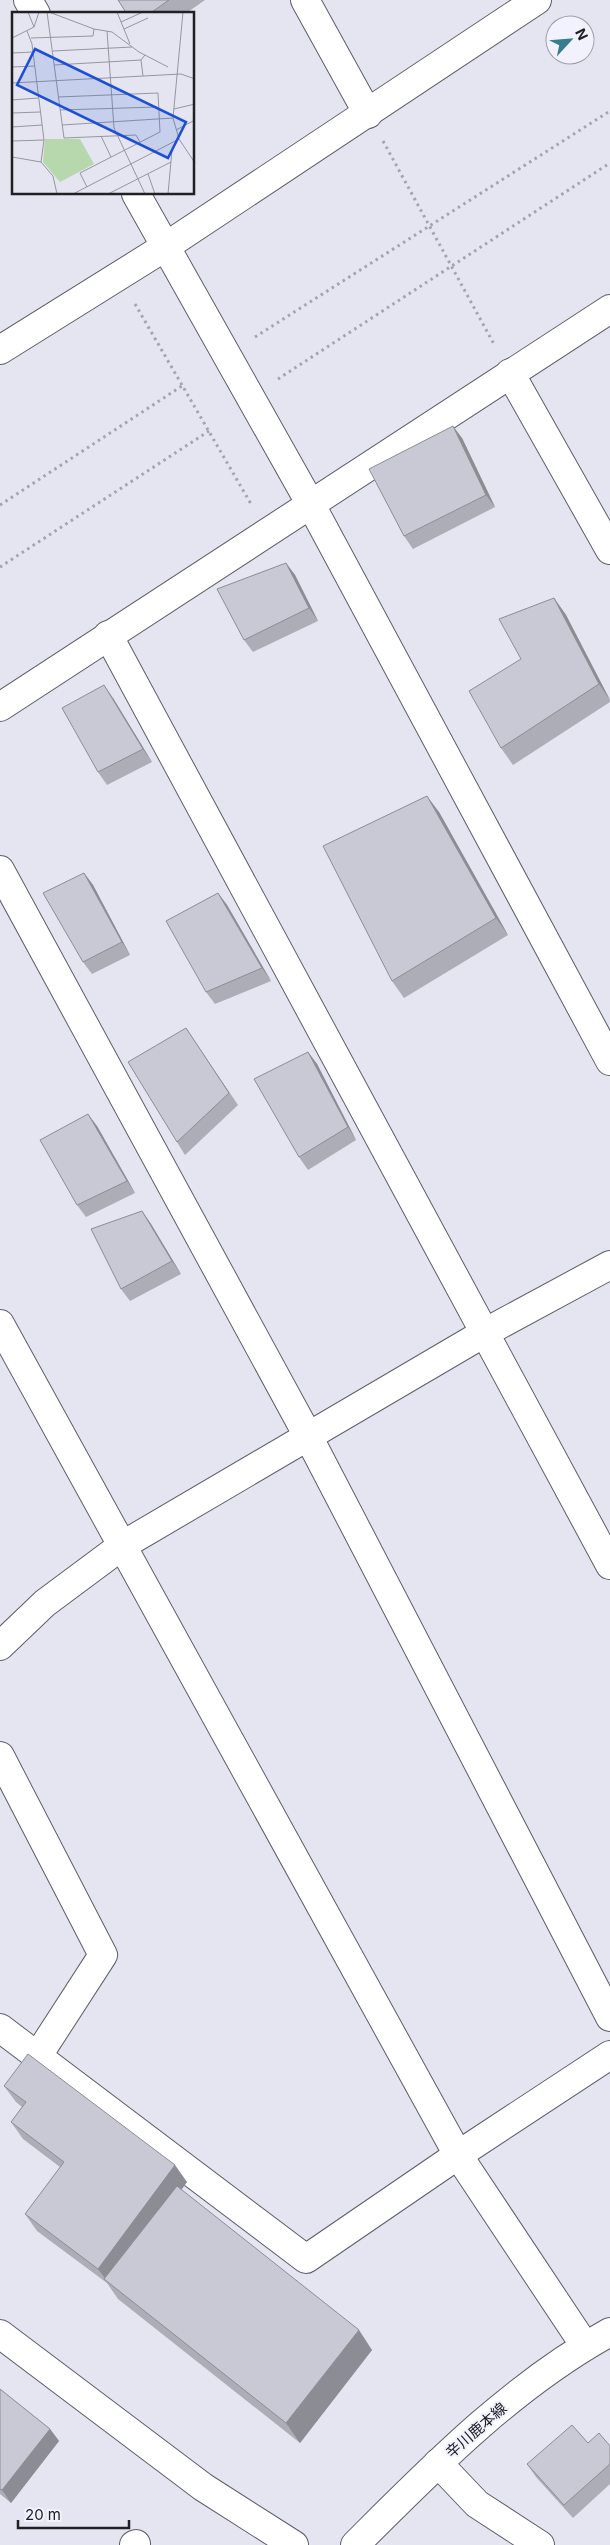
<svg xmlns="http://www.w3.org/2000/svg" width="610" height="2545" font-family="Inter,'Noto Sans JP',sans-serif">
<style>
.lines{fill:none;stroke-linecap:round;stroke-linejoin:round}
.minor-casing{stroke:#5d5e68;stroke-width:30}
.major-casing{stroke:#5d5e68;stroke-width:30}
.path{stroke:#a3a4ad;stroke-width:3;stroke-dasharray:2.5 4;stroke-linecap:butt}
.minor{stroke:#fff;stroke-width:28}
.major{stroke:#fff;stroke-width:28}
.wall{fill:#acadb6}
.shaded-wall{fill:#8c8d94}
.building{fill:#c8c9d4;stroke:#8c8d94}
.labels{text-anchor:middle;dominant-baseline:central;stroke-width:4;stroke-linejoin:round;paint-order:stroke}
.street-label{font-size:15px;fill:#202024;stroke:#f1f2fe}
.inset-road{fill:none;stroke:#96969e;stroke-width:1}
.view{fill:#1d4ed8;fill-opacity:0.15;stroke:#1d4ed8;stroke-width:2.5}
.inset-edge{fill:none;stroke:#202024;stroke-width:2.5}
</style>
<rect width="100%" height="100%" fill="#e4e5f0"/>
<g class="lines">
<g class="minor-casing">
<g id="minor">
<polyline points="28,0 36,14"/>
<polyline points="305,0 368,114"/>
<polyline points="136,194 310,503 610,1061"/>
<polyline points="0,350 165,247 537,0"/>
<polyline points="510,373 610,550"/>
<polyline points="108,635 610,1565"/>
<polyline points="0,707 610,309"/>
<polyline points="0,870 308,1436 610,2017"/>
<polyline points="0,1324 458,2155 585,2346"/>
<polyline points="0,1646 45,1603 123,1545 486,1332 610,1265"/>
<polyline points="0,1756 103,1955 37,2057"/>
<polyline points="0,2028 306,2259 458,2155 610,2055"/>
<polyline points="0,2334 203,2487 294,2545"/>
<polyline points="438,2463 477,2504 540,2545"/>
<polyline points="134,2545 136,2544"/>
</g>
</g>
<g class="major-casing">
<path id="major" d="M355 2545C433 2467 512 2386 610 2332"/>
</g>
<g class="path">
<polyline points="383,141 495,346"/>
<polyline points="135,304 251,504"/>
<polyline points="255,337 610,111"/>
<polyline points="278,379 610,163"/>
<polyline points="0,505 182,386"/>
<polyline points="0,567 209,431"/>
</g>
<use href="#minor" class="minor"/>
<use href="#major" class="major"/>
</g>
<g class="wall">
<polygon points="118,0 205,0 185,14 127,14"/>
<polygon points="462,438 495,507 413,549 404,536"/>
<polygon points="286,563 295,575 318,621 253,652 244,640"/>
<polygon points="554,598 566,615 610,700 610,702 513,765 501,748"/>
<polygon points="113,698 152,762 107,785 98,772"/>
<polygon points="439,812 508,935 404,998 392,981"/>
<polygon points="84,873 93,885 130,955 92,974 83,962"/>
<polygon points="218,893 227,905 271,981 215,1004 206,992"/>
<polygon points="186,1028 238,1105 185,1155 177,1142"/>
<polygon points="308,1052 317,1064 356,1140 308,1170 299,1157"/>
<polygon points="97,1126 135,1193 86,1217 77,1205"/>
<polygon points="142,1211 151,1224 181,1274 130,1301 121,1289"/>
<polygon points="4,2086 187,2182 181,2190 372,2350 300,2443 118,2299 107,2283 37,2231 25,2214 60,2167 23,2139 11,2122 22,2107 16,2102"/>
<polygon points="0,2389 50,2429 59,2441 11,2503 0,2494"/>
<polygon points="588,2443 610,2446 610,2484 573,2518 536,2477 527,2464"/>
</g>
<g class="shaded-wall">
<polygon points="453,426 462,438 495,507 486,495"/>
<polygon points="286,563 295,575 318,621 309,608"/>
<polygon points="554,598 566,615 610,700 599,684"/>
<polygon points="104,685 113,698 152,762 143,749"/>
<polygon points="427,796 439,812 508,935 496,918"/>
<polygon points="84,873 93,885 130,955 122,942"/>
<polygon points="218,893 227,905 271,981 262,968"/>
<polygon points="308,1052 317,1064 356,1140 348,1127"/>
<polygon points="88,1114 97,1126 135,1193 127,1181"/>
<polygon points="142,1211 151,1224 181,1274 172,1261"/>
<polygon points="175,2165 187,2182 111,2284 108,2282 98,2269"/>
<polygon points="359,2330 372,2350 300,2443 286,2423"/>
<polygon points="50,2429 59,2441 11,2503 2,2490"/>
</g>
<g class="building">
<polygon points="118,0 169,0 149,14 127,14"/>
<polygon points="453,426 486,495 404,536 369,469"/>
<polygon points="286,563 309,608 244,640 217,589"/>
<polygon points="554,598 599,684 501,748 469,691 521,659 499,619"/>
<polygon points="104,685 143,749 98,772 62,708"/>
<polygon points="427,796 496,918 392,981 323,846"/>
<polygon points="84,873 122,942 83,962 43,893"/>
<polygon points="218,893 262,968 206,992 166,921"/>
<polygon points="186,1028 229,1093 177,1142 128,1062"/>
<polygon points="308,1052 348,1127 299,1157 254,1079"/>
<polygon points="88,1114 127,1181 77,1205 40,1140"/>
<polygon points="142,1211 172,1261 121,1289 91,1229"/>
<polygon points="28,2054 175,2165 98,2269 25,2214 64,2162 11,2122 26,2102 4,2086"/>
<polygon points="177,2186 359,2330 286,2423 104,2279"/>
<polygon points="0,2389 50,2429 2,2490 0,2489"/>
<polygon points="572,2425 588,2443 599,2433 610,2446 610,2464 564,2505 527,2464"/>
</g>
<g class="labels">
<g class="street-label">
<text transform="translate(476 2430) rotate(-41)">辛川鹿本線</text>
</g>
</g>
<g transform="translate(12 12)">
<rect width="182" height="182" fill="#e4e5f0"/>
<path d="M33 127H68L82 152 48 170 31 150Z" fill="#b7d7ad"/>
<path class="inset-road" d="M16 0 22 15M35 0 52 126 124 123 128 130M37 0 82 17 100 20 127 40 156 55M105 0 118 32M171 0 161 106 167 127 183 151M109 10 131 0M112 17 136 6M15 19 20 32 32 128 29 150M95 19 102 116 133 182M0 26 22 15 27 0M19 26 81 24 82 17M41 39 120 35M0 41 21 40M42 53 129 48M0 55 23 54M131 64 129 48 133 43M0 71 169 62 183 67M46 85 146 81 148 120 68 161 75 175M0 88 26 86M162 97 183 92M48 98 145 95M0 101 28 100M50 113 161 106M0 115 30 113M164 118 183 108M89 124 99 145M0 129 32 128M0 145 29 150 41 164 45 182M136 162 143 182M61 182 167 127M96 182 159 150M156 182 160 138"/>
<path class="view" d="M23 37 174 110 156 146 5 73Z"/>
<rect width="182" height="182" class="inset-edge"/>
</g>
<g transform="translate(570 40) rotate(64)"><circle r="24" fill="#f1f2fe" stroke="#9d9ea7"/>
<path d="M0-4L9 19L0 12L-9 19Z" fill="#397d8c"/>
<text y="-8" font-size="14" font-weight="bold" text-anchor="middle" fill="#202024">N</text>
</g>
<path d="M18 2520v8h111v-8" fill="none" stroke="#202024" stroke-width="2.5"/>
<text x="25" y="2520" font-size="15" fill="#202024" stroke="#f1f2fe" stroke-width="4" paint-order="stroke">20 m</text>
</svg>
